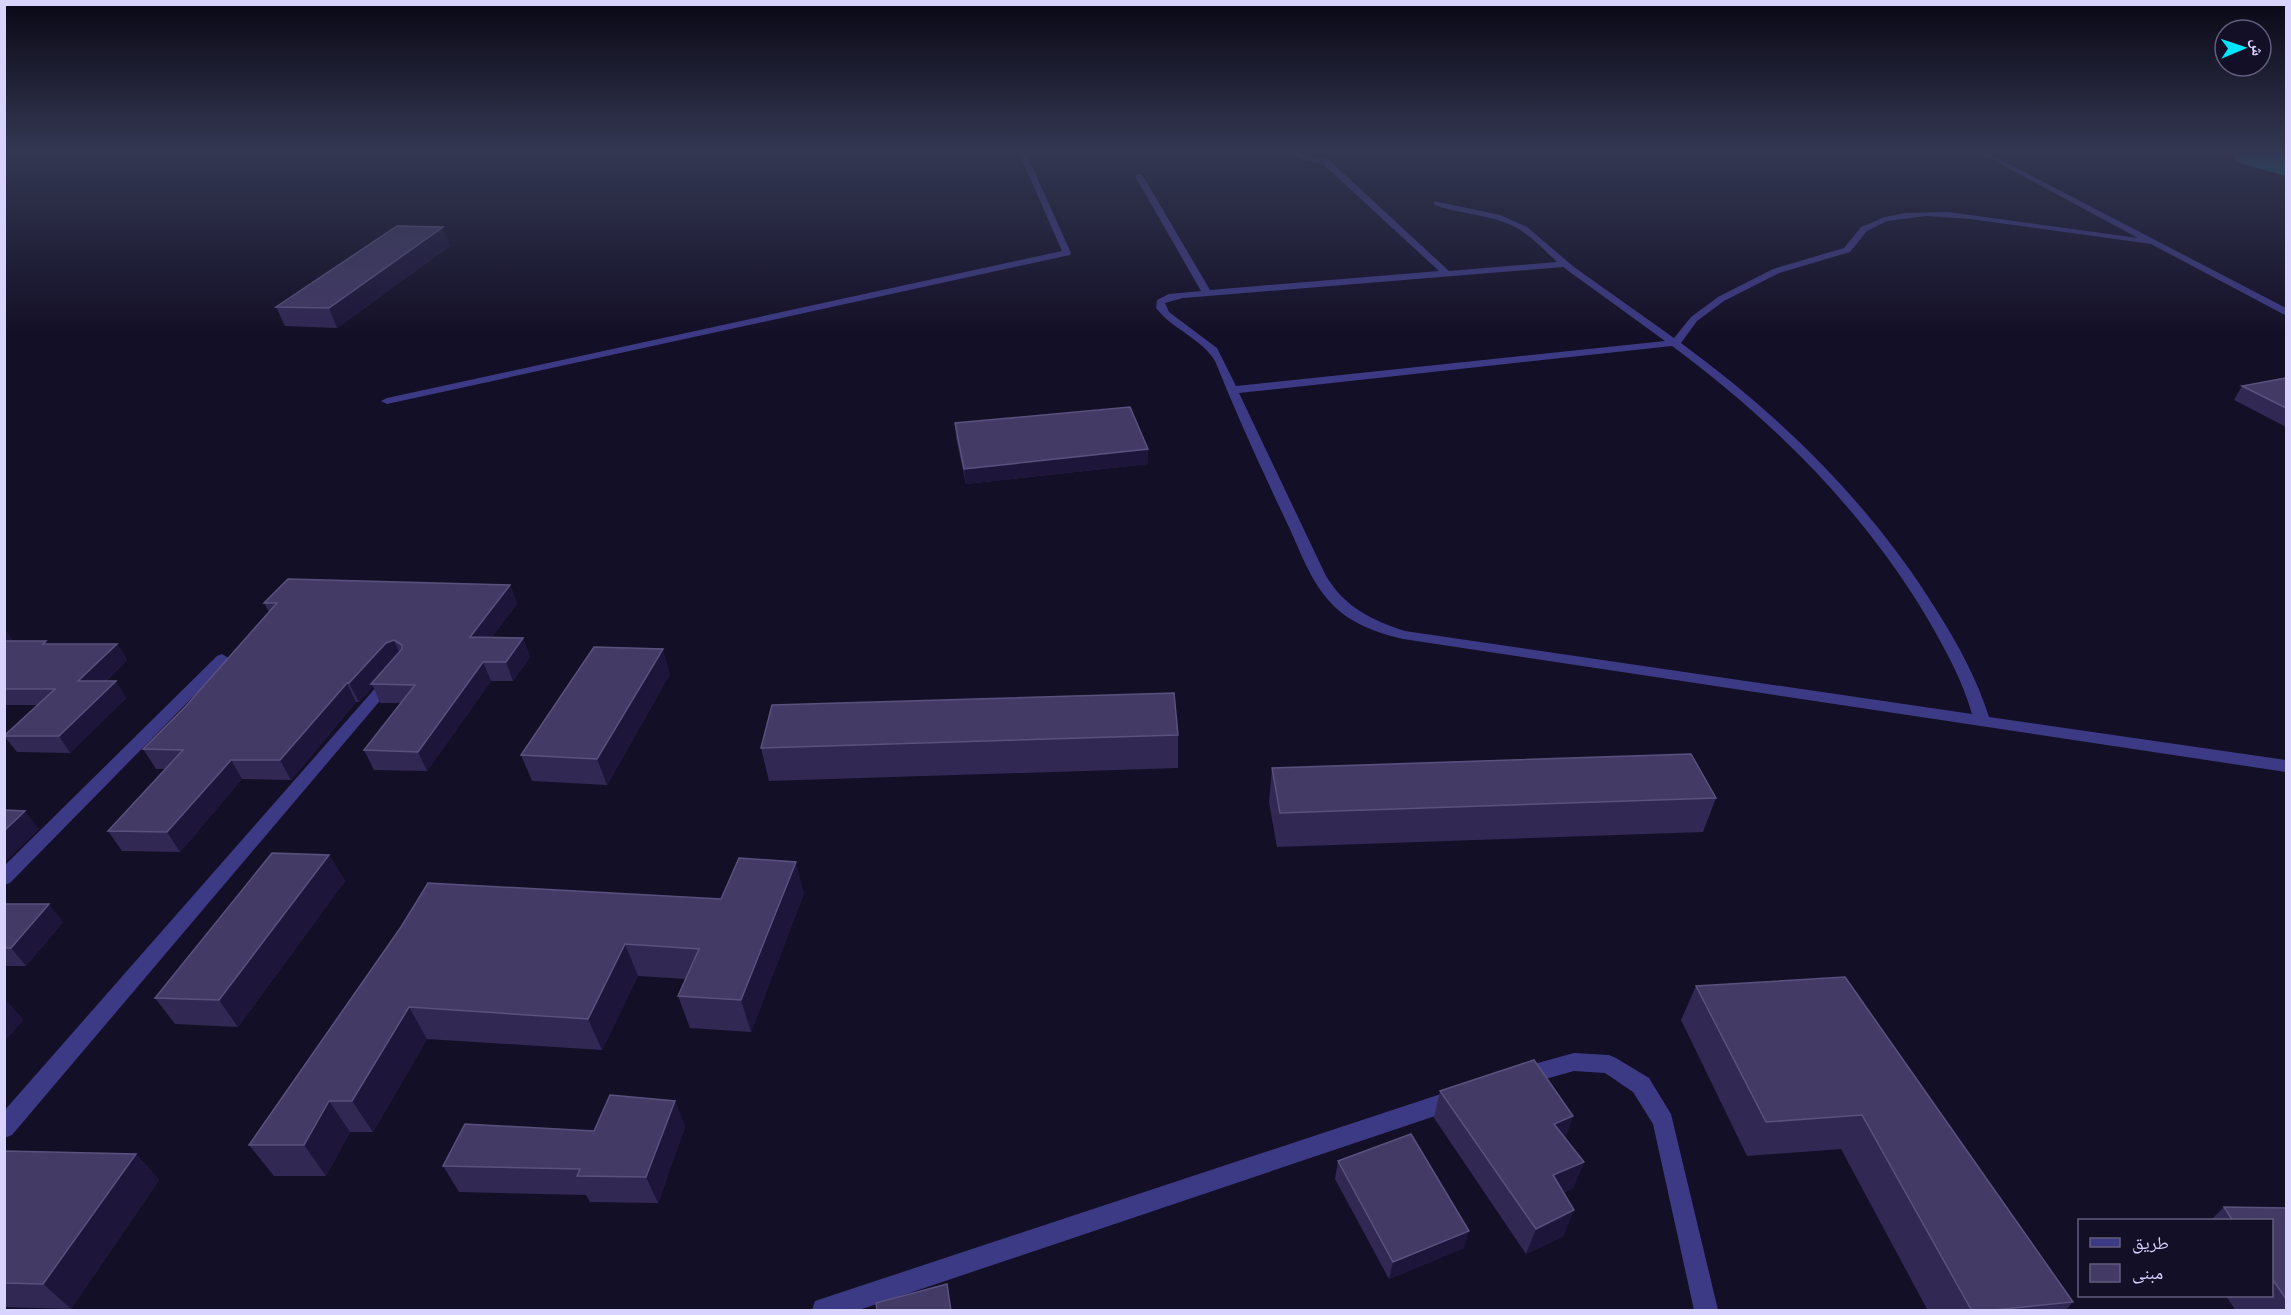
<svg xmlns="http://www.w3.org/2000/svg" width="2291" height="1315" font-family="'Noto Sans','Noto Naskh Arabic',sans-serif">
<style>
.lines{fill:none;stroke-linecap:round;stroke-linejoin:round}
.taxiway{fill:#0a7a92;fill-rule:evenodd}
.lane{fill:#3d3a85;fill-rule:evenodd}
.street{fill:#3d3a85;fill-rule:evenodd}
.wall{fill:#312854}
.shaded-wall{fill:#1d163a}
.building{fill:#433a66;stroke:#5a527e;stroke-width:1.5}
</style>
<rect width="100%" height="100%" fill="#130f26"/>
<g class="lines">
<polygon class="taxiway" points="2231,153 2286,153 2286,176 2237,162"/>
<path class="lane" d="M1289 153H1298L1329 160 1449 271 1557 262C1543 249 1530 234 1513 226 1488 214 1460 214 1434 205V201L1500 215 1527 227 1574 267 1674 338 1691 317 1718 297 1773 269 1844 248 1861 227 1885 217 1905 213 1948 212 2138 238 1980 153H1988L2286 308V315L2283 314 2151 244 1970 219 1926 216 1887 221 1867 231 1850 252 1779 273 1724 301 1697 321 1681 343C1781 416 1871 504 1937 611 1958 644 1977 679 1989 717L2286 760V772L1403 639C1377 633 1349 623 1331 603 1310 581 1300 550 1287 523 1262 470 1237 416 1215 361 1201 338 1172 329 1156 308L1157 300 1169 294 1201 291 1135 176 1139 174 1143 176 1210 290 1439 271 1323 164 1300 159ZM1563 267 1665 341 1236 386 1217 348 1169 312 1165 303 1183 298ZM1672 346C1772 420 1862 509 1926 616 1944 647 1962 679 1972 714L1405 631C1371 620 1345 607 1326 576L1239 393Z"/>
<g class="street">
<polygon points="4,153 31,153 4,156"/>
<polygon points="1019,153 1026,153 1071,253 1070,255 387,404 381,401 387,398 1062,251"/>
<polygon points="222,654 230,659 227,662 10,883 4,885 4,866 217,656"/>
<polygon points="390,675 395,677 398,680 395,683 12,1135 4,1138 4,1111 385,677"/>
<polygon points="1574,1053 1609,1055 1616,1058 1649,1078 1671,1114 1718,1310 1694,1310 1653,1124 1633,1092 1605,1073 1574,1071 1524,1085 1516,1083 1513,1076 1516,1069"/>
<polygon points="1456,1089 1464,1092 1467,1099 1464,1106 1456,1109 859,1310 812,1310 815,1301 824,1298"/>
</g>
</g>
<g class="wall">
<polygon points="450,246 337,328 285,326 276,307"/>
<polygon points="2286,378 2286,427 2234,400 2242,386"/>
<polygon points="955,423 1148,449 1148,464 966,484 956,438"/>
<polygon points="510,585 517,604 492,637 523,638 530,657 513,681 491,681 427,771 374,770 364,750 401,703 380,703 373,686 359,702 356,702 291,780 242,779 180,852 122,851 108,831 166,769 156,769 143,749 185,707 269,612 264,603"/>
<polygon points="4,629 13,641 48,644 117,644 127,660 106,681 126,698 70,753 17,752 4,736 38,705 4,705"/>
<polygon points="670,674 607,785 532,781 521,755"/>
<polygon points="1178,735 1178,768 769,781 761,748"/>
<polygon points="1272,768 1716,798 1703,832 1277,847 1269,802"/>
<polygon points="329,855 345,881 238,1027 175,1024 155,998"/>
<polygon points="804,893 751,1032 690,1028 678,996 686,979 638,976 602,1050 427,1039 373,1132 350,1132 326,1176 274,1176 249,1145 401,927"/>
<polygon points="4,904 63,922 26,966 4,966"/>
<polygon points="1845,977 2073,1302 2065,1311 1928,1311 1841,1149 1747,1156 1681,1020 1696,986"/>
<polygon points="1440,1091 1573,1116 1565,1138 1584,1162 1573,1188 1563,1193 1564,1236 1526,1254 1434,1118"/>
<polygon points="675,1101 685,1127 658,1203 590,1202 586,1195 459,1192 443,1166 594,1131"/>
<polygon points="4,1151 136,1154 159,1180 71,1309 4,1307"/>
<polygon points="1338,1161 1464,1248 1389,1279 1335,1179"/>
<polygon points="2224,1207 2286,1208 2286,1311 2236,1311 2226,1296 2271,1296 2271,1221 2210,1221"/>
</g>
<g class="shaded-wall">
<polygon points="443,227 450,246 337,328 329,308"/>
<polygon points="1148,449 1148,464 966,484 964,469"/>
<polygon points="510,585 517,604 478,656 470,637"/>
<polygon points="4,629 13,641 4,647"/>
<polygon points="523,638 530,657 513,681 506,662"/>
<polygon points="394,640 402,659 371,684 373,686 359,702 349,683 386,643"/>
<polygon points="117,644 127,660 89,697 78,681"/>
<polygon points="663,649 670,674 607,785 597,759"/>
<polygon points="483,662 491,681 427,771 418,752"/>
<polygon points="116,681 126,698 70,753 59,736"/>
<polygon points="347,683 356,702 291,780 280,760"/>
<polygon points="231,760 242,779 180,852 167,832"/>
<polygon points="25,811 39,829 4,863 4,831"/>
<polygon points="329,855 345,881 238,1027 219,1000"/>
<polygon points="796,862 804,893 751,1032 741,1000"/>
<polygon points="49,904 63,922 26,966 11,948"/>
<polygon points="625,944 638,976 602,1050 588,1019"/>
<polygon points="8,1002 24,1020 4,1042 4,1007"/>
<polygon points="409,1007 427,1039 373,1132 352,1101"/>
<polygon points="329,1101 350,1132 326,1176 304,1145"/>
<polygon points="675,1101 685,1127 658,1203 646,1177"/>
<polygon points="1573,1116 1564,1143 1554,1124"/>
<polygon points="136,1154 159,1180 71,1309 43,1284"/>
<polygon points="1584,1162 1573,1188 1543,1201 1553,1175"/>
<polygon points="1574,1210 1564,1236 1526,1254 1536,1229"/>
<polygon points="1469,1231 1464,1248 1389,1279 1393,1262"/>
</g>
<g class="building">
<polygon points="397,226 443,227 329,308 276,307"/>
<polygon points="2286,378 2286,408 2242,386"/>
<polygon points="1130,407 1148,449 964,469 955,423"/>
<polygon points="288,579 510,585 470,637 523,638 506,662 483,662 418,752 364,750 415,685 371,684 402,649 402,645 394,640 386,643 349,683 347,683 280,760 231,760 167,832 108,831 183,750 143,749 185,707 277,603 264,603"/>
<polygon points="4,641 46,641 43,644 117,644 78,681 116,681 59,736 4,736 55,689 4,689"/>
<polygon points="594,647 663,649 597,759 521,755"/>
<polygon points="1174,693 1178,735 761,748 772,705"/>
<polygon points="1691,754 1716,798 1280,813 1272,768"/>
<polygon points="4,810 25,811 4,831"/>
<polygon points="272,853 329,855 219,1000 155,998"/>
<polygon points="739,858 796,862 741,1000 678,996 699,949 625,944 588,1019 409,1007 352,1101 329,1101 304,1145 249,1145 401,927 428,883 721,899"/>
<polygon points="4,904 49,904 11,948 4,948"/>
<polygon points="1845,977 2073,1302 1983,1311 1972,1311 1862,1115 1766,1122 1696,986"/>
<polygon points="1534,1060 1573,1116 1554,1124 1584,1162 1553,1175 1574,1210 1536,1229 1440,1091"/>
<polygon points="610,1095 675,1101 646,1177 577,1176 580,1169 443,1166 465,1124 594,1131"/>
<polygon points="1411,1134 1469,1231 1393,1262 1338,1161"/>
<polygon points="4,1151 136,1154 43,1284 4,1283"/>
<polygon points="2224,1207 2286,1208 2286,1299 2271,1277 2271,1221 2233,1221"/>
<polygon points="947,1284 951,1311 877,1311 876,1303"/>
</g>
<linearGradient id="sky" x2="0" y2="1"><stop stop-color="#0a0815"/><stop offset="0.45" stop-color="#333752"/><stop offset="1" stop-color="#333752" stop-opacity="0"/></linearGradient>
<rect width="2291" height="337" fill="url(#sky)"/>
<rect width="2291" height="1315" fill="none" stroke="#d9d4ff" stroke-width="12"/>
<rect x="2078" y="1219" width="195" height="78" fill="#130f26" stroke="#625e7d" stroke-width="1.5"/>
<rect x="2090" y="1238" width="30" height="9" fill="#3d3a85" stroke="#625e7d" stroke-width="1.5"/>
<text x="2132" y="1249" font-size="18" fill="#d9d4ff">طريق</text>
<rect x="2090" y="1264" width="30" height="18" fill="#433a66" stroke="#625e7d" stroke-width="1.5"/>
<text x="2132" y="1279" font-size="18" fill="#d9d4ff">مبنى</text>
<g transform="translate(2243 48) rotate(88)"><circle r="28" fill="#130f26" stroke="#625e7d" stroke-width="1.5"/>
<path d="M0-4.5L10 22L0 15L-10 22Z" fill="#00e5ff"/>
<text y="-9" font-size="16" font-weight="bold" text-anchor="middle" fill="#d9d4ff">ش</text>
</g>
</svg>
